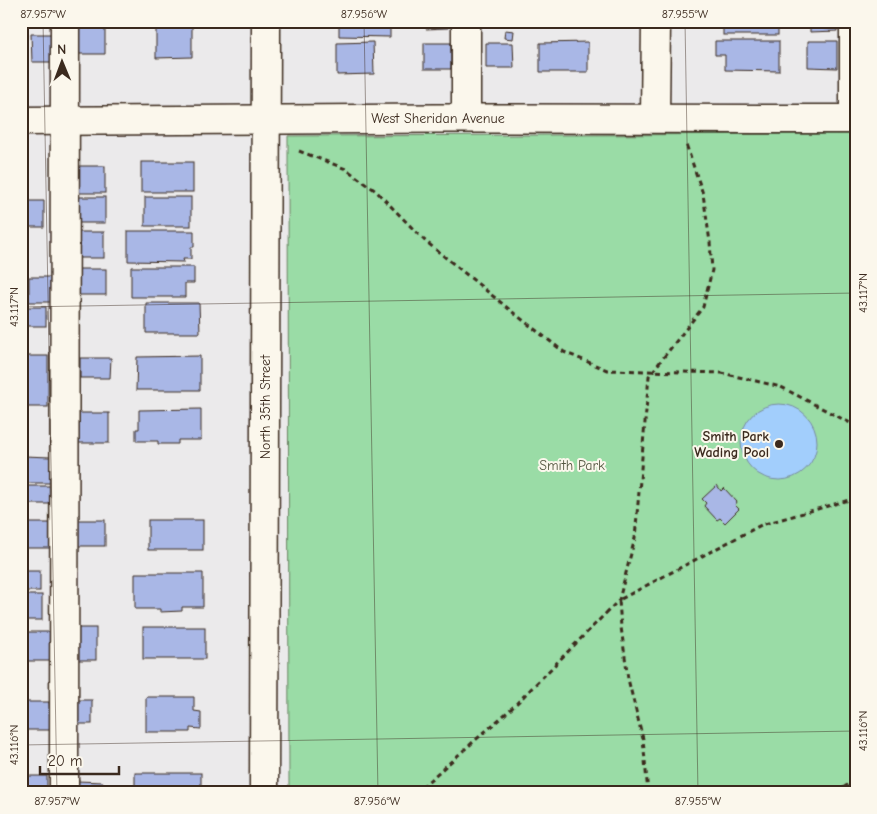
<svg xmlns="http://www.w3.org/2000/svg" width="877" height="814" font-family="'Comic Neue',sans-serif">
<style>
.green{fill:#9adca6;stroke:#6a8362}
.water{fill:#a2cefc;stroke:#798ca3}
.building{fill:#a9b7e6;stroke:#3b2a1e}
.lines{fill:none;stroke-linecap:round;stroke-linejoin:round}
.minor-casing{stroke:#3b2a1e;stroke-width:31}
.path{stroke:#3b2a1e;stroke-width:3;stroke-dasharray:5 4;stroke-linecap:butt}
.minor{stroke:#fbf7ec;stroke-width:28}
.ticks{fill:none;stroke:#3b2a1e;stroke-width:1;stroke-opacity:0.45}
.poi-dot{fill:#3b2a1e;stroke:#fbf7ec;stroke-width:2}
.labels{text-anchor:middle;dominant-baseline:central;stroke-width:4;stroke-linejoin:round;paint-order:stroke}
.street-label{font-size:14px;fill:#3b2a1e;stroke:#fbf7ec}
.poi-label{font-size:14px;font-weight:bold;fill:#3b2a1e;stroke:#fbf7ec;text-anchor:end}
.park-label{font-size:14px;fill:#535640;stroke:#fbf7ec}
.neatline{fill:none;stroke:#3b2a1e;stroke-width:2}
.ticks-label{font-size:12px;text-anchor:middle;fill:#3b2a1e}
</style>
<rect width="100%" height="100%" fill="#ebeaeb"/>
<filter id="ink" filterUnits="userSpaceOnUse"><feTurbulence type="fractalNoise" baseFrequency=".02" numOctaves="2"/><feDisplacementMap in="SourceGraphic" scale="10" xChannelSelector="R" yChannelSelector="G"/><feConvolveMatrix kernelMatrix="1 2 1 2 8 2 1 2 1" color-interpolation-filters="sRGB"/></filter>
<g filter="url(#ink)">
<polygon class="green" points="856,134 856,793 289,793 288,136"/>
<circle class="water" cx="779" cy="442" r="38"/>
<g class="building">
<polygon points="339,21 390,21 390,37 339,36"/>
<polygon points="426,21 449,21 449,28 426,29"/>
<rect x="723" y="21" width="55" height="14"/>
<polygon points="810,21 836,21 837,31 810,32"/>
<polygon points="156,24 192,24 192,57 156,58"/>
<polygon points="76,26 105,26 105,54 77,54"/>
<polygon points="505,30 514,31 513,39 504,38"/>
<polygon points="31,34 51,34 51,62 32,62"/>
<polygon points="715,41 779,41 779,71 725,70 725,55 715,55"/>
<polygon points="808,41 837,41 837,68 808,67"/>
<polygon points="373,42 374,74 337,75 337,43"/>
<polygon points="588,42 588,72 540,72 540,43"/>
<rect x="424" y="43" width="27" height="26"/>
<polygon points="486,43 513,43 514,68 486,68"/>
<rect x="141" y="162" width="52" height="30"/>
<rect x="78" y="166" width="27" height="27"/>
<rect x="77" y="197" width="28" height="26"/>
<rect x="145" y="197" width="46" height="29"/>
<rect x="21" y="201" width="23" height="26"/>
<polygon points="128,231 194,231 194,247 191,247 191,259 183,259 184,262 128,261"/>
<rect x="78" y="232" width="26" height="26"/>
<polygon points="131,267 194,267 194,283 185,283 185,297 131,297"/>
<rect x="76" y="269" width="30" height="26"/>
<rect x="29" y="277" width="23" height="25"/>
<polygon points="146,303 199,303 200,333 146,333"/>
<rect x="21" y="307" width="25" height="19"/>
<rect x="21" y="356" width="27" height="51"/>
<polygon points="200,356 200,390 136,390 137,357"/>
<polygon points="80,358 111,358 110,378 80,378"/>
<polygon points="201,409 201,440 178,440 178,444 158,444 158,441 136,441 136,429 139,429 139,410"/>
<rect x="75" y="413" width="34" height="30"/>
<polygon points="24,456 50,457 50,483 24,483"/>
<polygon points="717,485 721,491 724,488 737,502 735,505 739,509 725,523 720,518 717,520 704,506 706,503 702,499"/>
<rect x="23" y="486" width="27" height="18"/>
<rect x="76" y="520" width="29" height="26"/>
<rect x="148" y="520" width="55" height="30"/>
<polygon points="23,523 50,523 50,548 22,548"/>
<rect x="21" y="571" width="19" height="20"/>
<polygon points="135,573 203,573 203,607 182,607 182,611 160,612 160,609 135,609"/>
<rect x="21" y="595" width="21" height="25"/>
<rect x="143" y="627" width="62" height="32"/>
<rect x="73" y="628" width="23" height="32"/>
<rect x="27" y="632" width="23" height="29"/>
<polygon points="146,697 194,697 194,711 201,712 201,729 190,728 190,732 146,732"/>
<rect x="73" y="700" width="19" height="24"/>
<polygon points="21,702 49,702 50,730 21,730"/>
<rect x="135" y="773" width="66" height="20"/>
<rect x="21" y="776" width="26" height="17"/>
<polygon points="77,781 103,782 103,793 77,793"/>
</g>
<g class="lines">
<g class="minor-casing">
<g id="minor">
<polyline points="466,21 466,118"/>
<polyline points="854,21 854,119"/>
<polyline points="655,118 656,21"/>
<path d="M21 121C299 118 578 118 856 119"/>
<polyline points="64,793 65,21"/>
<polyline points="264,793 266,21"/>
</g>
</g>
<g class="path">
<polyline points="299,151 346,169 376,191 424,240 515,314 564,352 607,370 722,373 781,387 856,426"/>
<polyline points="415,793 512,708 619,600 635,538 649,376 703,307 712,270 710,242 703,194 686,144"/>
<polyline points="648,793 643,739 628,679 621,627 619,600 761,525 856,498"/>
<polyline points="836,793 856,779"/>
</g>
<use href="#minor" class="minor"/>
</g>
</g>
<path class="ticks" d="M43 21 57 793M364 21 378 793M685 21 698 793M21 307 856 293M21 745 856 731"/>
<circle class="poi-dot" cx="779" cy="444" r="5"/>
<g class="labels">
<g class="street-label">
<text x="438" y="118">West Sheridan Avenue</text>
<text transform="translate(265 407) rotate(-90)">North 35th Street</text>
</g>
<g class="poi-label">
<text x="769" y="436">Smith Park<tspan x="769" dy="16">Wading Pool</tspan></text>
</g>
<g class="park-label">
<text x="572" y="465">Smith Park</text>
</g>
</g>
<rect width="877" height="814" fill="none" stroke="#fbf7ec" stroke-width="55"/>
<g transform="translate(62 62) rotate(359)" stroke="#fbf7ec" stroke-width="4" paint-order="stroke">
<path d="M0-4L9 19L0 12L-9 19Z" fill="#3b2a1e"/>
<text y="-8" font-size="14" font-weight="bold" text-anchor="middle" fill="#3b2a1e">N</text>
</g>
<path d="M40 766v8h79v-8" fill="none" stroke="#3b2a1e" stroke-width="2.5"/>
<text x="48" y="766" font-size="15" fill="#3b2a1e" stroke="#fbf7ec" stroke-width="4" paint-order="stroke">20 m</text>
<rect x="28" y="28" width="822" height="758" class="neatline"/>
<g class="ticks-label">
<text x="43" y="18">87.957°W</text>
<text x="364" y="18">87.956°W</text>
<text x="685" y="18">87.955°W</text>
<text transform="translate(863 293) rotate(-90)" y="4">43.117°N</text>
<text transform="translate(14 307) rotate(-90)" y="4">43.117°N</text>
<text transform="translate(863 731) rotate(-90)" y="4">43.116°N</text>
<text transform="translate(14 745) rotate(-90)" y="4">43.116°N</text>
<text x="57" y="805">87.957°W</text>
<text x="377" y="805">87.956°W</text>
<text x="698" y="805">87.955°W</text>
</g>
</svg>
